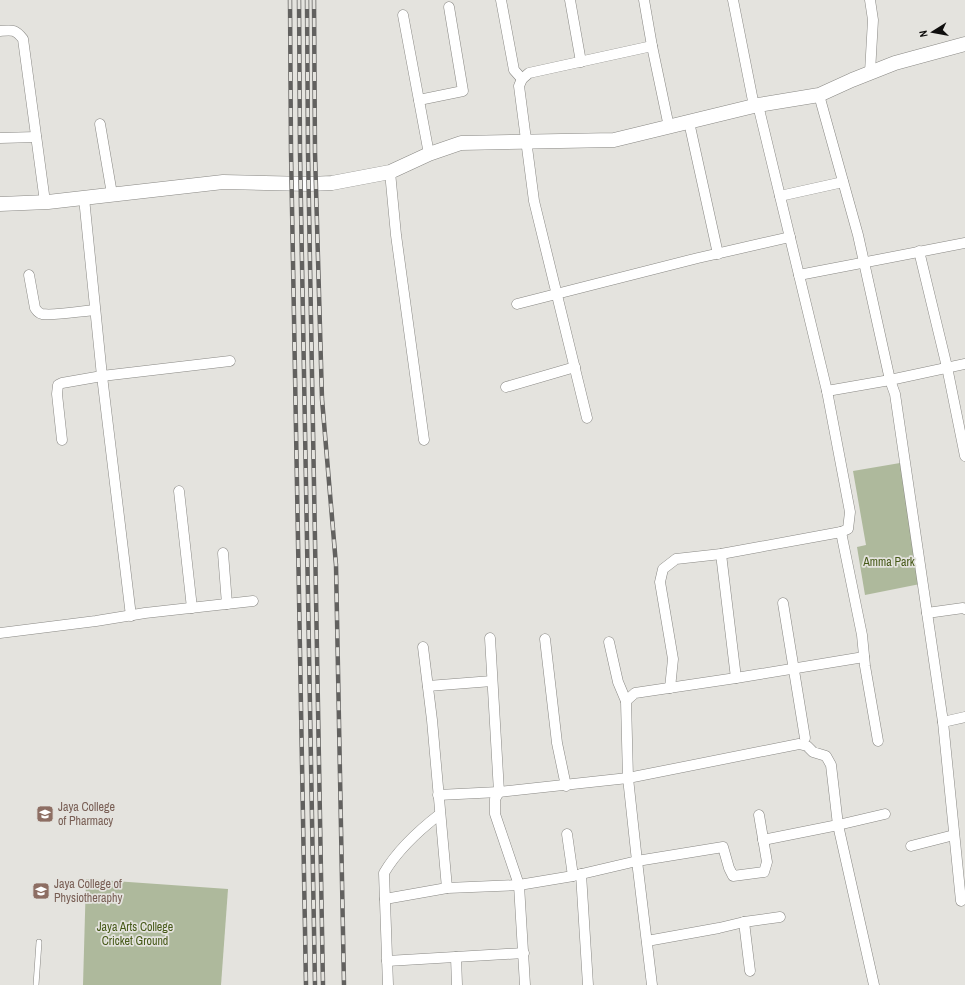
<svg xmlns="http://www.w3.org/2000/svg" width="965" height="985" font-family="'Archivo Narrow',sans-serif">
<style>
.green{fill:#aeb99c}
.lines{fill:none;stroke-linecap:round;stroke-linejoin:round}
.lane-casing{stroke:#898884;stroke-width:6}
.street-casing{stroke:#898884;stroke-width:11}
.secondary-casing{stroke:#898884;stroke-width:15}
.lane{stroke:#fff;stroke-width:5}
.street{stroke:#fff;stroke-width:10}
.secondary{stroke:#fff;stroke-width:14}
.rail-casing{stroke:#62615f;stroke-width:4.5}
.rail{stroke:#e4e3de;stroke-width:3;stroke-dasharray:9;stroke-linecap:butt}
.labels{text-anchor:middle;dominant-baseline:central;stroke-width:3.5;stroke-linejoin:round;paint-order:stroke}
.park-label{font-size:12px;fill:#465918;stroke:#e4e3de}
.education-label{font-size:12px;fill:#785e54;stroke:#e4e3de;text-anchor:start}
</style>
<rect width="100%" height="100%" fill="#e4e3de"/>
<g class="green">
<polygon points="900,463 920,584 865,595 857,547 866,545 853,471"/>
<polygon points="86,879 228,889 221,985 83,985"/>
</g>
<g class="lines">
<g class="lane-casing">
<polyline id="lane" points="36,985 39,942"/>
</g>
<g class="street-casing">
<g id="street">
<polyline points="501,0 514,70 522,79"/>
<polyline points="570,0 581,62"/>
<polyline points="644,0 652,46"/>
<polyline points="733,0 754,106"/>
<polyline points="403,15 429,154"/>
<path d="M0 31C12 30 15 29 23 39L45 202"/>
<polyline points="870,72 873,20 870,0"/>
<polyline points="819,95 858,235 890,380 965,364"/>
<polyline points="419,100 463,91 449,7"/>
<polyline points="758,105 827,391 890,380 895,394 943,722 961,901"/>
<polyline points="689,122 718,254"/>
<polyline points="100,124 112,194"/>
<polyline points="0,138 36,137"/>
<polyline points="390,172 396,235 424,440"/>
<polyline points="780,196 843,182"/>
<polyline points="84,198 102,376 131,616"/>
<polyline points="919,251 947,367 965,456"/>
<path d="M29 275 35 308C37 311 38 313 42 314 56 316 80 311 95 310"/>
<polyline points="799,275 965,243"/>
<polyline points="517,304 698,258 790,237"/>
<polyline points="506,387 575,367"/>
<polyline points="587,418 534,201 519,86 522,79 529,73 652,46 669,127"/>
<polyline points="62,440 57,394 58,385 62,383 102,376 230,361"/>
<polyline points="179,491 192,608"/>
<polyline points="841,532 862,635 865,666 878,741"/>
<polyline points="223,553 227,604"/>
<polyline points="721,554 736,678"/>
<polyline points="783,603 805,738"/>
<polyline points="927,613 963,608 965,609"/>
<polyline points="0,633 96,621 145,613 253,601"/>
<polyline points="490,638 499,792 495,799 495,814 519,885 525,985"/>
<polyline points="545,639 557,743 566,786"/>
<polyline points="609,642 618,682 626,701"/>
<polyline points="423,647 432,720 447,888"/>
<polyline points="428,686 492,681"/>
<polyline points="670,688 673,659 660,582 663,569 676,559 721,554 841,532 848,529 850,512 827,391"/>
<polyline points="943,722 965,717"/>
<polyline points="438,795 499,792 628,778 799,744 807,746 813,752 826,756 831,765 838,825 874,985"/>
<polyline points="567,834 573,876"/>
<polyline points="763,840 838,825 885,814"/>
<polyline points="911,846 954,835"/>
<polyline points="581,874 588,985"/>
<polyline points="385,899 447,888 519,885 573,876 637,861 723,847 729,868 733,876 764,872 767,862 759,815"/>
<polyline points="744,922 750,971"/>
<polyline points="647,941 719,928 744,922 780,917"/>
<polyline points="456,957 457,985"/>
<polyline points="387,961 524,953"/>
<path d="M388 985 384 873C398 849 418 831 440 814"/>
<polyline points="652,985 637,861 628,778 626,701 635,693 736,678 864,657"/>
</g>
</g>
<g class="secondary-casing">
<polyline id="secondary" points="0,204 48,202 223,182 309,184 332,183 390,172 429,154 461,143 614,140 758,105 819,95 852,80 895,63 965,44"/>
</g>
<use href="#lane" class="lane"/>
<use href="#street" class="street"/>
<use href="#secondary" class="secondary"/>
<g class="rail-casing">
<g id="rail">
<polyline points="290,0 291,151 306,985"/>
<polyline points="299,0 300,152 315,985"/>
<polyline points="307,0 308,152 323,985"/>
<polyline points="314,0 315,153 322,399 336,565 344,985"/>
</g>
</g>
<use href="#rail" class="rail"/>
</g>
<defs>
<g id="university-square" transform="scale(0.9)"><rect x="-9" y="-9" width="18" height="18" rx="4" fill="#8d6e63" stroke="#e4e3de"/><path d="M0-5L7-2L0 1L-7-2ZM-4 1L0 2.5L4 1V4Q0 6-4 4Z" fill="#fff"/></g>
</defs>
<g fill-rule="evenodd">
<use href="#university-square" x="45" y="814"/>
<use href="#university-square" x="41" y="891"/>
</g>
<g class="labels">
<g class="park-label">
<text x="889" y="562">Amma Park</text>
<text x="135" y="927">Jaya Arts College<tspan x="135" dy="14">Cricket Ground</tspan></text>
</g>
<g class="education-label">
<text x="58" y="807">Jaya College<tspan x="58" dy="14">of Pharmacy</tspan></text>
<text x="54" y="884">Jaya College of<tspan x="54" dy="14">Physiotheraphy</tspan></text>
</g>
</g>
<g transform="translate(933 32) rotate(259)" stroke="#e4e3de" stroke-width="3" paint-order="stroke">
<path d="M0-3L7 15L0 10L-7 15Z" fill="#0f0e0d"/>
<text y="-6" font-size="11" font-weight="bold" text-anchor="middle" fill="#0f0e0d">N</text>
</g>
</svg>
